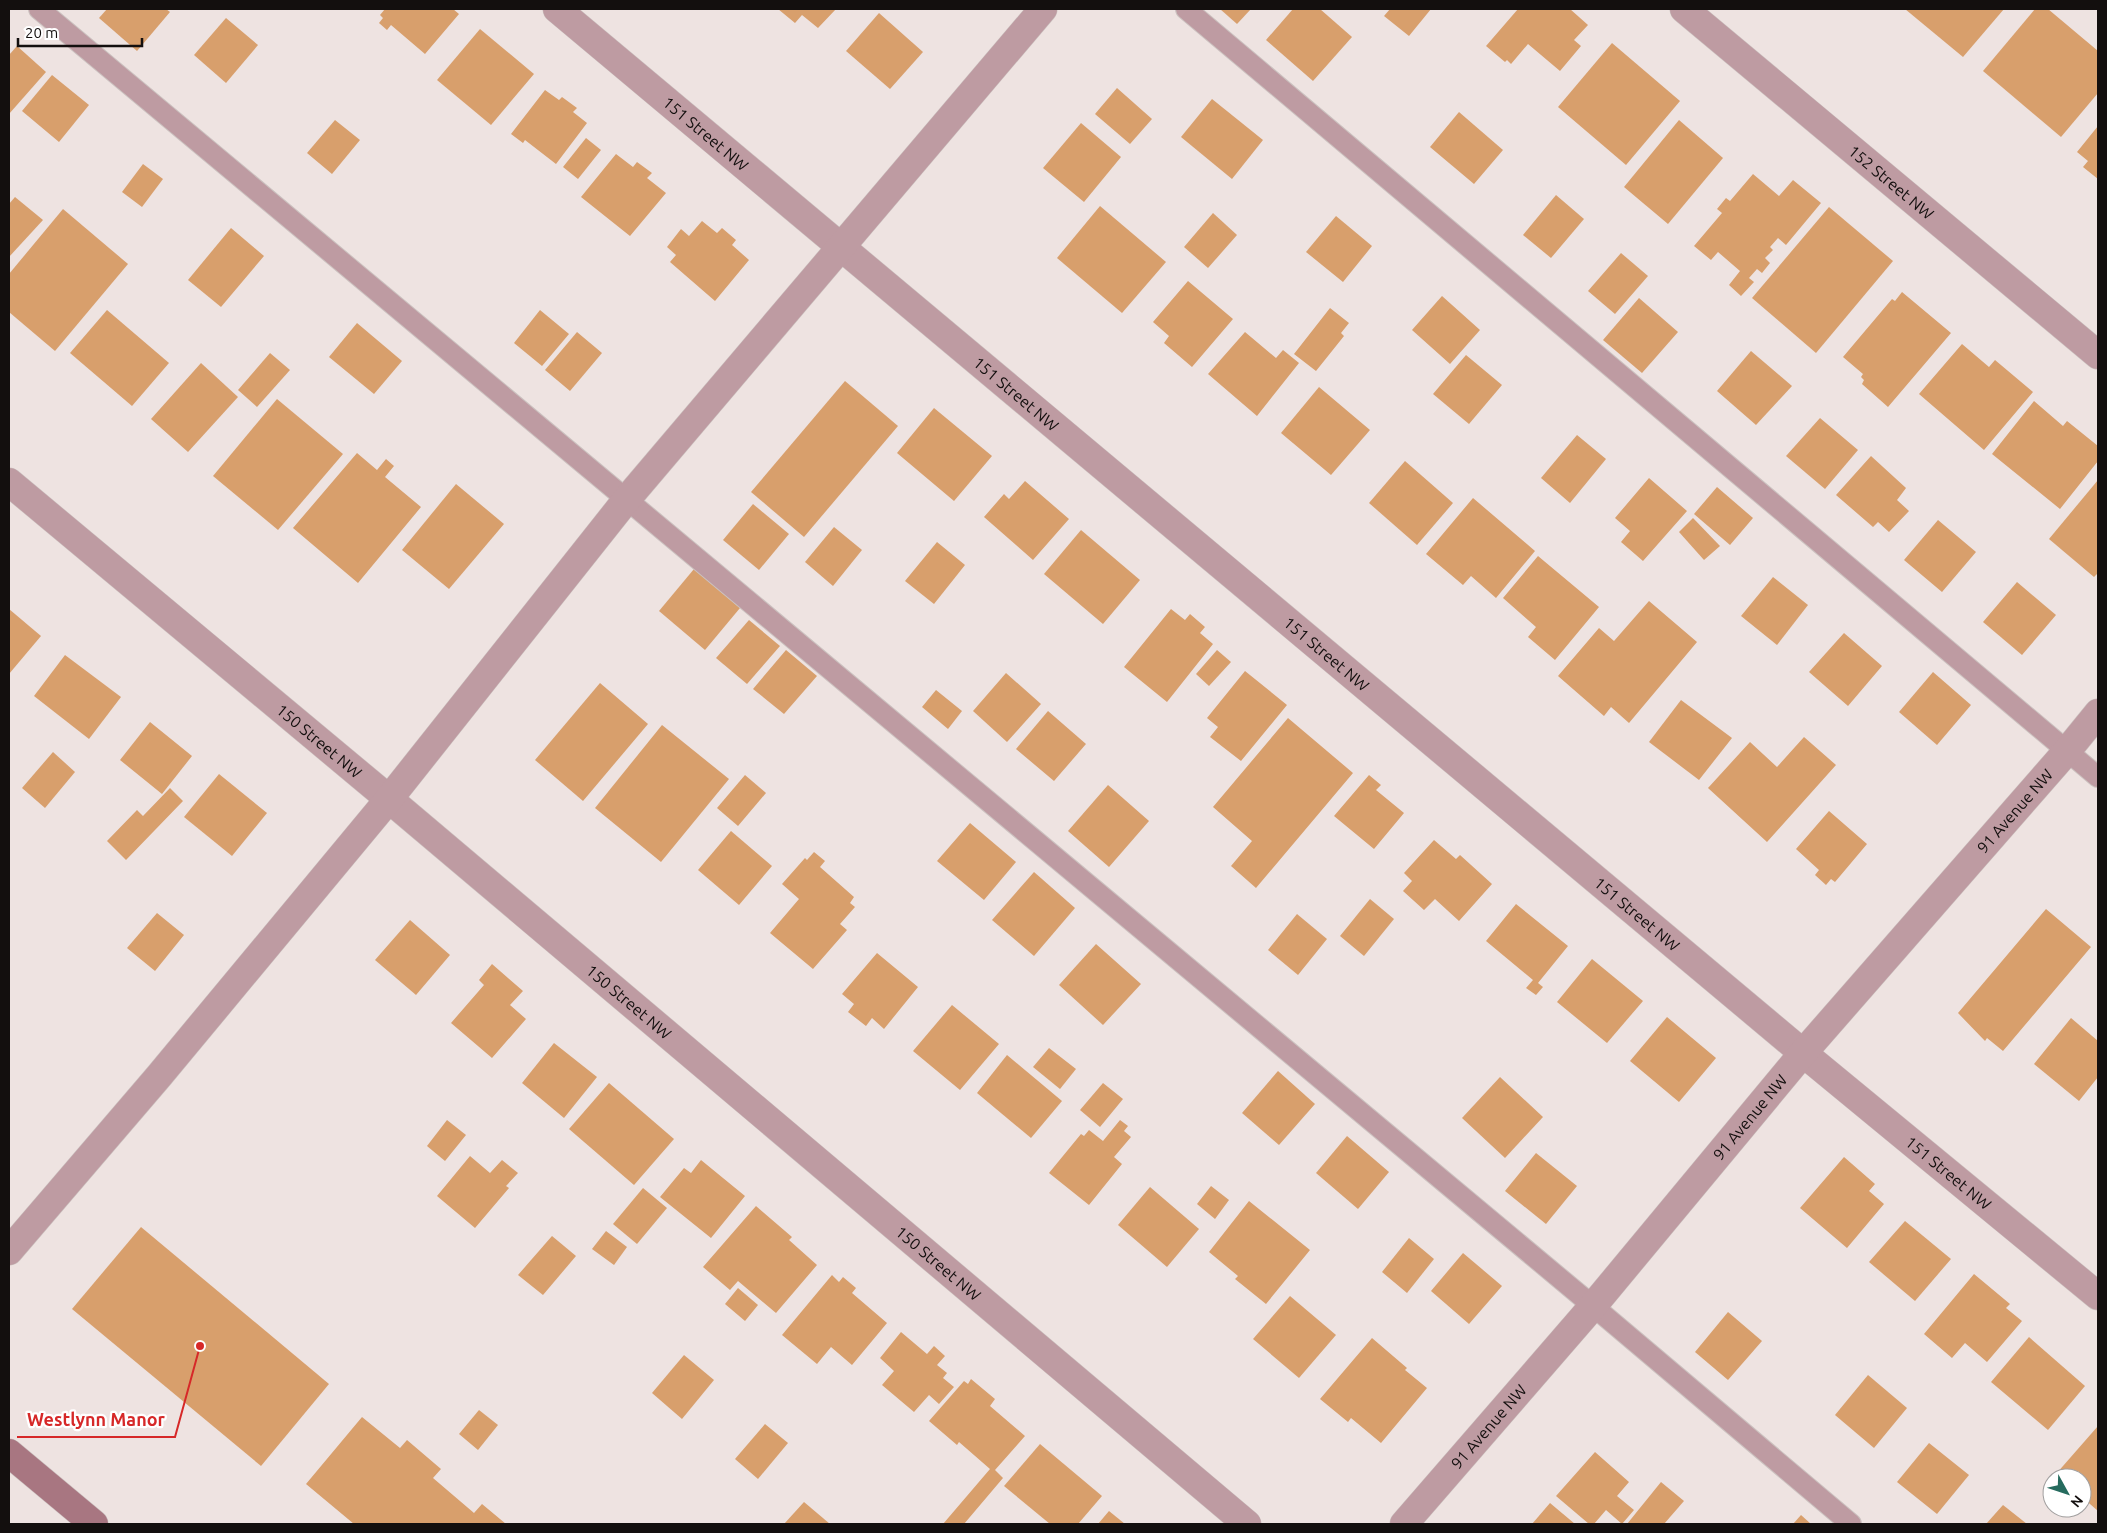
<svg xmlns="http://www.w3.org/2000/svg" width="2107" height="1533" font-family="Ubuntu,sans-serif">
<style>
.building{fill:#d89f6c}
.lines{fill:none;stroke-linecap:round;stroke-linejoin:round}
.service-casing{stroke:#cbc1bf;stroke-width:22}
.minor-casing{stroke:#cbc1bf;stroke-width:29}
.secondary-casing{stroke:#cbc1bf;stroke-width:29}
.service{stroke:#be9ba2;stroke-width:20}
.minor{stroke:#be9ba2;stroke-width:28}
.secondary{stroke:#a87681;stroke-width:28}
.labels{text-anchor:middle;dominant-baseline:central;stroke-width:4.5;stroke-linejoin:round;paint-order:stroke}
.street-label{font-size:16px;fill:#130f0e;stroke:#fff}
.leader{fill:none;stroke:#d62828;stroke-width:2}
.callout-dot{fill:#d62828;stroke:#fff;stroke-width:2}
.callout-label{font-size:18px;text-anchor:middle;font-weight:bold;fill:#d62828;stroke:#fff;stroke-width:4.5;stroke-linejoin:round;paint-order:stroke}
</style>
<rect width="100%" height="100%" fill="#eee3e1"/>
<g class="building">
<polygon points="107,9 166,9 170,12 137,51 99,18"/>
<polygon points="385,9 453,9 459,14 425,54 391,25 387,30 379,23 383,18 380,15"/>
<polygon points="778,9 836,9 818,28 802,15 795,23"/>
<polygon points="1220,9 1251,9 1237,24"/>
<polygon points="1293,9 1320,9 1352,37 1313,81 1266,40"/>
<polygon points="1390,9 1431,9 1409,36 1384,16"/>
<polygon points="1518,9 1570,9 1588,25 1574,40 1581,46 1560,71 1528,44 1511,64 1507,60 1505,62 1486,46"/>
<polygon points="1905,9 2004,9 1963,57"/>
<polygon points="2035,9 2048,9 2098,51 2098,93 2061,137 1983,71"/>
<polygon points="879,13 923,52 890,89 846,51"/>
<polygon points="226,18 258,45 226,83 194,55"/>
<polygon points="480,29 534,74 491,125 437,80"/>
<polygon points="1612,43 1680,101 1626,165 1558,107"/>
<polygon points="17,46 46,72 9,114 9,55"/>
<polygon points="52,75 89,105 59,142 22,111"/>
<polygon points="1117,88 1152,119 1130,144 1095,114"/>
<polygon points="545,90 559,100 562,97 577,108 573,112 587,123 556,164 525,140 523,143 511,134"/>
<polygon points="1212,99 1263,140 1232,179 1181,137"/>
<polygon points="1459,112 1503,150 1474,184 1430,147"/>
<polygon points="335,120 360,140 332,174 307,153"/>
<polygon points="1679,120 1723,158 1668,224 1624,187"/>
<polygon points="1081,123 1121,157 1084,202 1043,168"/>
<polygon points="2098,126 2098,179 2083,167 2088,161 2077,152"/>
<polygon points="586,138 601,150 578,179 563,167"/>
<polygon points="616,154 633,167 637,162 652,173 647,178 666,193 630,236 581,197"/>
<polygon points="143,164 163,179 142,207 122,192"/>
<polygon points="1753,174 1779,196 1793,180 1821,203 1786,245 1778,238 1770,247 1773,250 1765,258 1770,263 1762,273 1757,269 1749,278 1754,282 1741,296 1729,285 1740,271 1718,252 1711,260 1694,246 1722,213 1717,209 1726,198 1730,201"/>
<polygon points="1556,195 1584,219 1551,258 1523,235"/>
<polygon points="15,197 43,220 9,257 9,204"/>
<polygon points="1100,206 1166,262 1122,313 1057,258"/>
<polygon points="1829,207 1893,261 1816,353 1752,298"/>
<polygon points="63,209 128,264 55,351 9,312 9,274"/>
<polygon points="1213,213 1237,235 1208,268 1184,247"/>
<polygon points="1336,216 1372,246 1343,282 1306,252"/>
<polygon points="702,221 717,233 722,228 736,240 732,245 749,260 715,301 670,262 676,255 667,247 681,229 689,236"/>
<polygon points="231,228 264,256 221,307 188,280"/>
<polygon points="1621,253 1648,276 1615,314 1588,291"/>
<polygon points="1188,281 1233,319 1192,367 1164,343 1169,336 1153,322"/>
<polygon points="1902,292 1951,333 1888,407 1862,384 1864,380 1861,377 1863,374 1843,357 1892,299 1895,301"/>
<polygon points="1442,296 1480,330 1450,364 1412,330"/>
<polygon points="1639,298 1678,332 1642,373 1603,340"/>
<polygon points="1330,308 1349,323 1341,333 1344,336 1316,371 1294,354"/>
<polygon points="107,310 169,363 132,406 70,353"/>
<polygon points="540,310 569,334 542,366 514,343"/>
<polygon points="357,323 402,361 374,394 329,357"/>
<polygon points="577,332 602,353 570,391 545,370"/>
<polygon points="1245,332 1276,358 1283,350 1299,363 1257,416 1208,374"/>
<polygon points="1962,344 1989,367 1995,360 2033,392 1984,450 1919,394"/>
<polygon points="1751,351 1792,386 1756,425 1717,391"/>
<polygon points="270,353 290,370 257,407 238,390"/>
<polygon points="1466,355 1502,385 1469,424 1433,394"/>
<polygon points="201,363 238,397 188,452 151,419"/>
<polygon points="845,381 898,426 804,537 751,492"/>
<polygon points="1319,387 1370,430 1331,475 1281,433"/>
<polygon points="277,399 343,454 278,530 213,476"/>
<polygon points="2034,401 2063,426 2067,421 2098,446 2098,461 2060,509 1992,454"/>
<polygon points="934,408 992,456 954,501 897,453"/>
<polygon points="1820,418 1858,450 1825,489 1786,456"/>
<polygon points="1577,435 1606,459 1570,503 1541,478"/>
<polygon points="357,453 377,470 386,459 394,466 385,477 421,507 358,583 293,528"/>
<polygon points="1871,456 1906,488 1897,500 1909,511 1889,532 1878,522 1873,527 1836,495"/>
<polygon points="1405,461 1453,503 1417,545 1369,503"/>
<polygon points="1649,478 1687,511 1643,561 1621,542 1630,531 1615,518"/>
<polygon points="2098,480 2098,573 2094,577 2049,539"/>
<polygon points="1025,481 1069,519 1033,560 984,517 1004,494 1009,499"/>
<polygon points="456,484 504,524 449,589 402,550"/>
<polygon points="1717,487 1753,518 1730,545 1694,514"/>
<polygon points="1473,498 1535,551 1496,598 1471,576 1463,585 1426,554"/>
<polygon points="753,504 789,534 759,570 723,540"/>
<polygon points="1693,518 1720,546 1704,560 1679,532"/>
<polygon points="1938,520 1976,552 1942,592 1904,560"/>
<polygon points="834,527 862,550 833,586 805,562"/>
<polygon points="1081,530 1140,580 1103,624 1044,574"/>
<polygon points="937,542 965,565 934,604 905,581"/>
<polygon points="1538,556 1599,607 1555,660 1528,637 1536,627 1503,598"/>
<polygon points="694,569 740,608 705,650 659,611"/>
<polygon points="1773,577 1808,605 1777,645 1741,616"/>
<polygon points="2017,582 2056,615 2022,655 1983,622"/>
<polygon points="1649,601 1697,642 1629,723 1611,707 1604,716 1558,676 1599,628 1614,641"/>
<polygon points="9,609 41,636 9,674"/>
<polygon points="1171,609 1185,620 1190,614 1205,627 1200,633 1213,644 1167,702 1124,667"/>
<polygon points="749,620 780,646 747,684 716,658"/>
<polygon points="1844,633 1882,666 1848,706 1809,672"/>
<polygon points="786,650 817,676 784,714 753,689"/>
<polygon points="1217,650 1231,662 1209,686 1196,674"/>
<polygon points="65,655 121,697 89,739 34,696"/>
<polygon points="1245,671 1287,705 1241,761 1210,737 1218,727 1207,718"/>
<polygon points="1933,672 1971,705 1937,745 1899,712"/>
<polygon points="1006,673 1041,704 1007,742 973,711"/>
<polygon points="600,683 648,724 583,801 535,760"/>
<polygon points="936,690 962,711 948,729 922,707"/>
<polygon points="1681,700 1732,738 1699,780 1649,742"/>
<polygon points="1048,711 1086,744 1054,781 1016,749"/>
<polygon points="1288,718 1353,773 1256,888 1231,866 1252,841 1213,807"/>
<polygon points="150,722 192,756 162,794 120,760"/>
<polygon points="662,725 729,779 661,862 595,808"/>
<polygon points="1804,737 1836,765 1767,842 1708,788 1750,742 1777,767"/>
<polygon points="53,752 75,772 45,808 22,788"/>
<polygon points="219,774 267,813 232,856 184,817"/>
<polygon points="745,775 766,793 738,826 717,808"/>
<polygon points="1369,775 1381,785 1376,790 1404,813 1374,849 1334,816"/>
<polygon points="1108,785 1149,821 1109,867 1068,831"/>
<polygon points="170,788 183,801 126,860 107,841 137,810 143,816"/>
<polygon points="1829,811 1867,844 1835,882 1831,879 1826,885 1815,875 1819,870 1796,849"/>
<polygon points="970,823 1016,862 984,900 937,861"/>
<polygon points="731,831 772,866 739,905 698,870"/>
<polygon points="1434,840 1456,859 1460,855 1492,884 1459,921 1435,899 1424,910 1403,891 1412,881 1404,873"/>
<polygon points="814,852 825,861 820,867 854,897 850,903 855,907 840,924 847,930 813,969 770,933 799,899 782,884 805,858 807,860"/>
<polygon points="1034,872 1075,908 1034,956 992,920"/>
<polygon points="1370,899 1394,919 1364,956 1340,936"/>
<polygon points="1516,904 1568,946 1538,983 1543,987 1536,995 1526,988 1533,980 1486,941"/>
<polygon points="2046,909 2091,947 2003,1051 1987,1038 1985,1041 1958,1013"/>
<polygon points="157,913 184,935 155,971 127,948"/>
<polygon points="1297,914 1327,939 1298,975 1268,950"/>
<polygon points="410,920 450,955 416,995 375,960"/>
<polygon points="1096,944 1141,984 1103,1025 1059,985"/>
<polygon points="877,953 918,987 884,1029 872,1018 866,1026 848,1012 854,1004 842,994"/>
<polygon points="1592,959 1643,1001 1607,1043 1557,1002"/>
<polygon points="492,964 523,991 510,1005 526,1019 492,1058 451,1023 484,985 479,980"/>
<polygon points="952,1005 999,1044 960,1090 913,1051"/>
<polygon points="1667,1017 1716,1058 1679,1102 1630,1061"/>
<polygon points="2071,1018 2098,1041 2098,1077 2079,1101 2034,1064"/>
<polygon points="554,1043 597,1077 564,1118 522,1083"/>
<polygon points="1049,1048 1076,1069 1060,1089 1033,1067"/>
<polygon points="1007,1055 1062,1101 1031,1138 977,1093"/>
<polygon points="1278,1071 1315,1104 1279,1145 1242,1113"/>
<polygon points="1500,1077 1543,1117 1505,1158 1462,1118"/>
<polygon points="609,1083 674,1139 634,1185 569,1129"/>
<polygon points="1103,1083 1123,1099 1100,1127 1080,1110"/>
<polygon points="447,1120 466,1135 445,1161 427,1146"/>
<polygon points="1120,1120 1128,1126 1124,1131 1131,1137 1114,1157 1122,1164 1089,1205 1049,1173 1081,1134 1084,1136 1089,1130 1103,1141"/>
<polygon points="1347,1136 1389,1172 1358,1209 1316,1173"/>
<polygon points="1536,1153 1577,1186 1546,1224 1505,1191"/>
<polygon points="470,1156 490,1173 502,1160 518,1173 506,1186 509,1188 475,1228 437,1196"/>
<polygon points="1844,1157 1875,1184 1869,1191 1884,1204 1847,1248 1800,1208"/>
<polygon points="701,1160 745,1196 711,1238 660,1197 684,1168 691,1173"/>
<polygon points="1211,1186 1229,1200 1215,1219 1197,1204"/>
<polygon points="1150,1187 1199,1229 1167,1267 1118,1225"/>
<polygon points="643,1188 667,1208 637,1244 613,1224"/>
<polygon points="1249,1201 1310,1250 1266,1304 1235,1279 1238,1276 1209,1252"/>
<polygon points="756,1206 792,1237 789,1240 817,1265 776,1313 738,1281 730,1290 703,1267"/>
<polygon points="1905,1221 1951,1259 1915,1301 1869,1262"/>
<polygon points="141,1227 329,1384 261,1466 72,1309"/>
<polygon points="606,1231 627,1247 614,1265 592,1249"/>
<polygon points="552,1236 576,1256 543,1295 518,1275"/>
<polygon points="1409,1238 1434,1259 1407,1293 1382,1272"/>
<polygon points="1463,1253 1502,1286 1469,1324 1431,1291"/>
<polygon points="1974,1274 2010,1304 2006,1308 2022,1321 1987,1362 1965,1343 1952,1358 1924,1334"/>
<polygon points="832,1275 839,1282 843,1277 856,1288 852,1293 887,1323 852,1365 831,1347 817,1364 782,1335"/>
<polygon points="738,1288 758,1305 745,1321 725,1304"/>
<polygon points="1290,1296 1336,1335 1299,1378 1253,1339"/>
<polygon points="1728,1312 1762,1341 1728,1380 1695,1352"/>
<polygon points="901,1332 927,1354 934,1346 945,1356 937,1365 947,1373 943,1378 954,1387 939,1404 929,1395 914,1412 882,1385 894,1371 880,1358"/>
<polygon points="2029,1337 2085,1386 2048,1430 1991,1382"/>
<polygon points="1372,1338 1407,1368 1405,1370 1427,1388 1381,1443 1351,1418 1348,1422 1320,1399"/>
<polygon points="684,1355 714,1380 682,1419 652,1393"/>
<polygon points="1868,1375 1907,1408 1874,1448 1835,1415"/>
<polygon points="971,1379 995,1399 990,1406 1025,1436 995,1470 1003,1478 964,1524 943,1524 990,1469 959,1442 957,1445 929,1421 964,1381 968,1384"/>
<polygon points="479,1410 498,1425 478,1450 459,1434"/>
<polygon points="362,1417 400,1448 407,1440 441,1469 433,1478 474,1513 482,1504 506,1524 354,1524 306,1484"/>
<polygon points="765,1424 788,1443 758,1479 735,1459"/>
<polygon points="2098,1426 2098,1511 2082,1497 2082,1478 2060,1478 2056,1474"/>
<polygon points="1929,1443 1969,1475 1937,1514 1897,1482"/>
<polygon points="1040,1444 1102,1496 1078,1524 1050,1524 1004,1486"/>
<polygon points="1595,1452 1629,1482 1617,1496 1634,1510 1622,1524 1606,1510 1594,1524 1589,1524 1556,1496"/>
<polygon points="1661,1482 1684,1501 1664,1524 1627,1524"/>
<polygon points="804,1502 830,1524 784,1524"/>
<polygon points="1550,1503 1575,1524 1532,1524"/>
<polygon points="2003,1505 2027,1524 1986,1524"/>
<polygon points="1109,1511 1125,1524 1098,1524"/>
<polygon points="1801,1515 1811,1524 1793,1524"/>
</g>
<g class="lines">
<g class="service-casing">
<g id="service">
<polyline points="39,9 1593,1306 1851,1524"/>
<polyline points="1186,9 2098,777"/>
</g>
</g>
<g class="minor-casing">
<g id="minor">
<path id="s1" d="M557 9 1803 1053 2098 1296"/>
<path id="s2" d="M1684 9 2098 355"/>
<path id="s3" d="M9 482 389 799 1247 1524"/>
<polyline points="9,1251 159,1076 389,799 627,499 1043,9"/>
<path id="s4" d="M1404 1524 1593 1306 1803 1053 2067 751 2098 713"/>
</g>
</g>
<g class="secondary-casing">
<polyline id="secondary" points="9,1453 94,1524"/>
</g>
<use href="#service" class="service"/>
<use href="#minor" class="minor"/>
<use href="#secondary" class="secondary"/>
</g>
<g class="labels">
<g class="street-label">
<text stroke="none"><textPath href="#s1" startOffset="194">151 Street NW</textPath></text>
<text stroke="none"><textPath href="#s2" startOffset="270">152 Street NW</textPath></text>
<text stroke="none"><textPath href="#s1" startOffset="599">151 Street NW</textPath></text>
<text stroke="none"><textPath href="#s1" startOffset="1004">151 Street NW</textPath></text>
<text stroke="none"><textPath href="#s3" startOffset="404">150 Street NW</textPath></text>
<text stroke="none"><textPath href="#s4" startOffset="939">91 Avenue NW</textPath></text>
<text stroke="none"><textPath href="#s1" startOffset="1409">151 Street NW</textPath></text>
<text stroke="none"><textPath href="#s3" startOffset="809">150 Street NW</textPath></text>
<text stroke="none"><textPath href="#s4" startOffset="534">91 Avenue NW</textPath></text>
<text stroke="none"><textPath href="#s1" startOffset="1814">151 Street NW</textPath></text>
<text stroke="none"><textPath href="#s3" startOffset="1214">150 Street NW</textPath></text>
<text stroke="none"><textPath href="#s4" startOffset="129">91 Avenue NW</textPath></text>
</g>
</g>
<path class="leader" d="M200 1346L175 1437H17"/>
<circle class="callout-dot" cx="200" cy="1346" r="5"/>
<g class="callout-label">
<text x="96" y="1426">Westlynn Manor</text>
</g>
<rect width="2107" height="1533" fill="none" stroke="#130f0e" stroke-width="20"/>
<g transform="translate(2067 1493) rotate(130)"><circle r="24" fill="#ffffff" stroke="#a19f9f"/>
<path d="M0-4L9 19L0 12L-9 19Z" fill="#266b5e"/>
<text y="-8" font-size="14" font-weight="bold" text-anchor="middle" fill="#130f0e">N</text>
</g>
<path d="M18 38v8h124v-8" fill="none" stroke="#130f0e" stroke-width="2.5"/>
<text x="25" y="38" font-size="15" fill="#130f0e" stroke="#ffffff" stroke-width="4" paint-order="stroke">20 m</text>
</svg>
